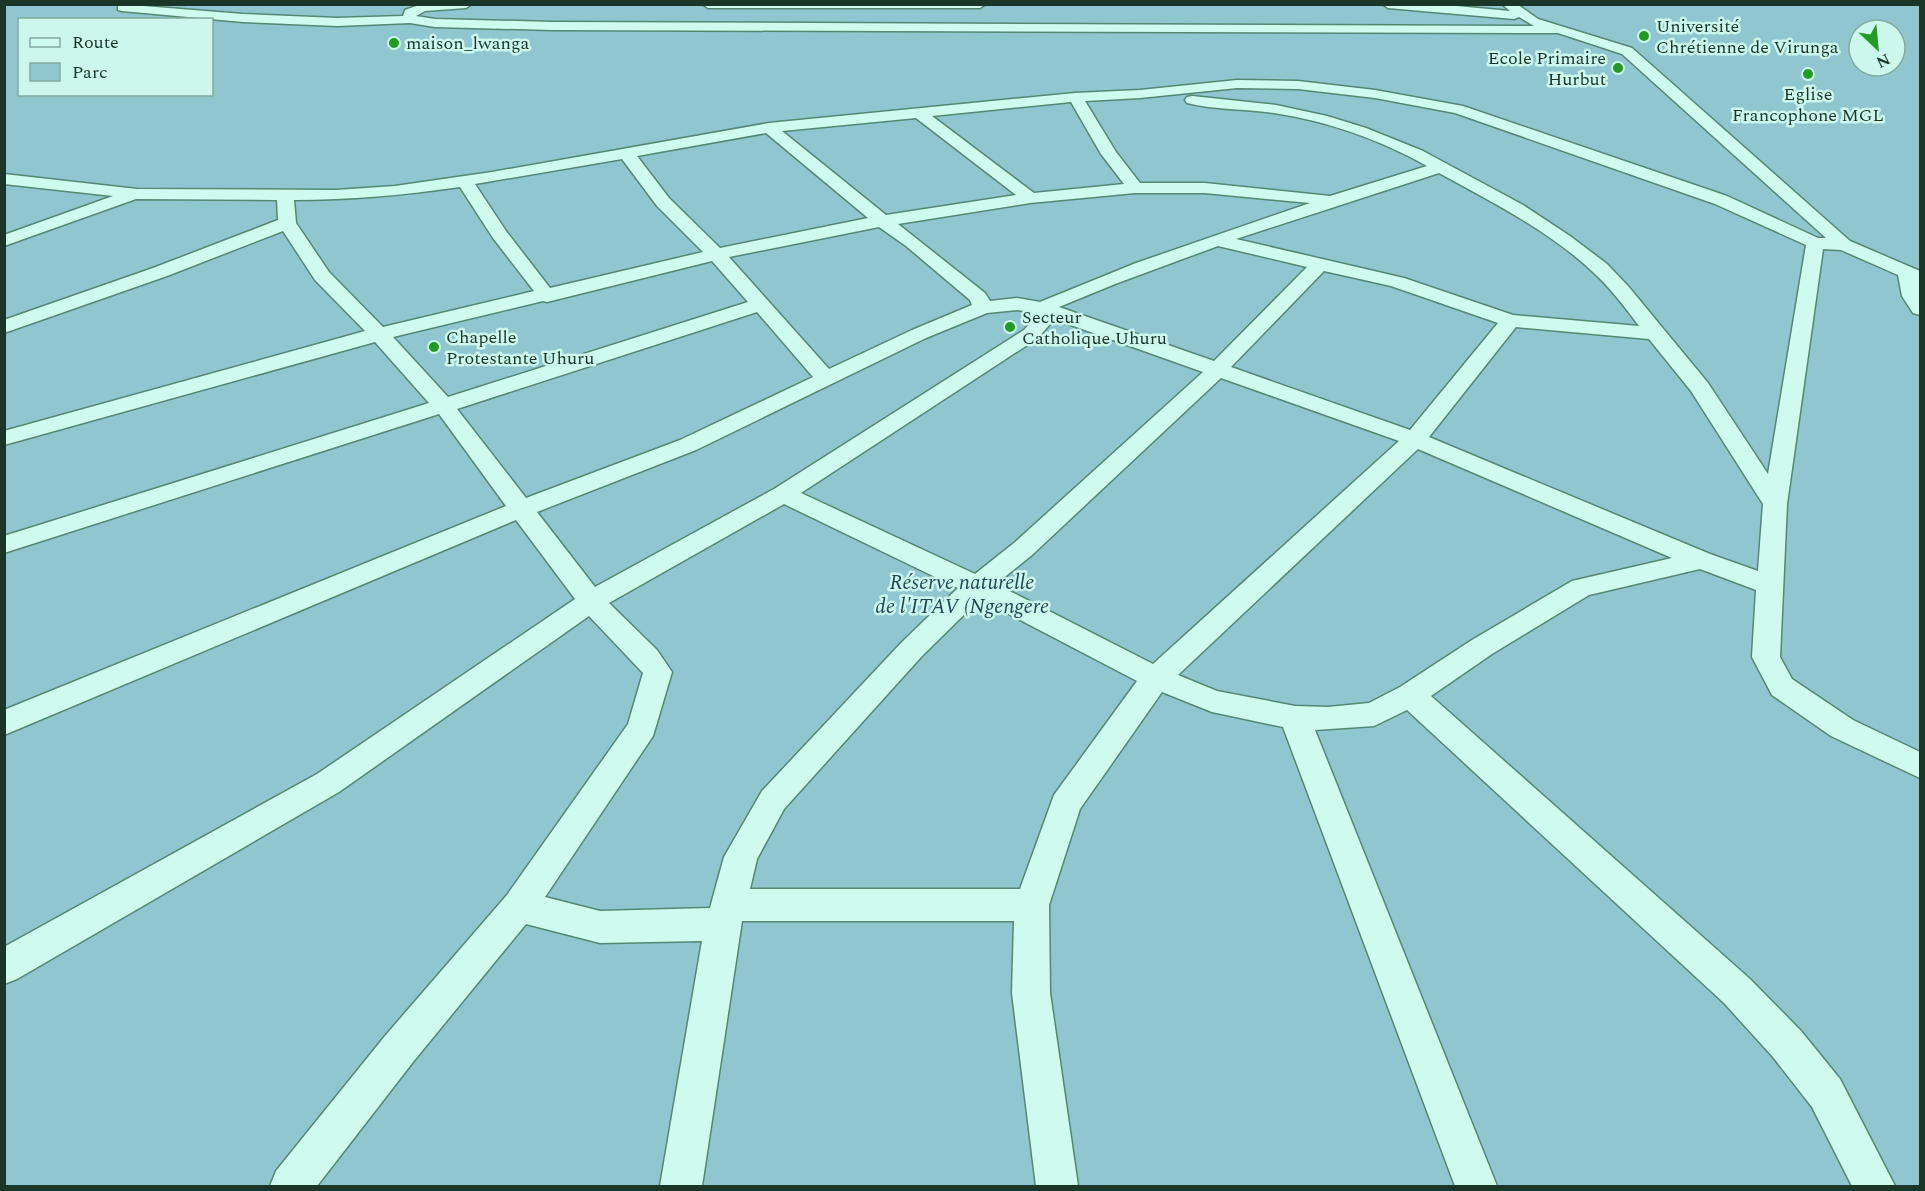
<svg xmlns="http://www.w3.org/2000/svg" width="1925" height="1191" font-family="Spectral,serif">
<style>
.green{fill:#8fc6cf;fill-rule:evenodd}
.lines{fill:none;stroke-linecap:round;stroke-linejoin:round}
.street-casing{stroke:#548871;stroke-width:3}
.street{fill:#cffbef;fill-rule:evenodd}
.poi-dot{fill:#219b22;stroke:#cbf7ec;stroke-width:2}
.labels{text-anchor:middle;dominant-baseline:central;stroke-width:5;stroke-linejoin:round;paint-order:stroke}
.far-poi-label{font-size:18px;fill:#1a3628;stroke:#cbf7ec;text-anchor:start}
.park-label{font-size:21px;font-style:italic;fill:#1f4654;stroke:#cbf7ec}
</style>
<rect width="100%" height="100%" fill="#bbf0e2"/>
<path class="green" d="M5 5H1920V1186H5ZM20 20H212V94H20ZM1859 30H1895V66H1859Z"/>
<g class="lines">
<g class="street-casing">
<g id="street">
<path d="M118 4 243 14 337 18 403 16 405 10 422 4H472L466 8 425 11 416 16 435 19 553 22 1534 26 1519 17 1514 19 1388 8 1382 4H1435L1510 11 1502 4H1517L1538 19 1632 48 1850 241 1920 271V315L1913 313 1902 296 1898 275 1841 250 1823 249 1787 504 1780 657 1792 679 1853 720 1920 752V778L1831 736 1772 695 1752 657 1756 590 1700 569 1589 595 1492 654 1431 696 1750 979 1801 1031 1840 1079 1895 1186H1852L1812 1107 1773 1057 1724 1003 1407 710 1374 726 1315 730 1497 1186H1455L1283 727 1212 712 1162 692 1080 809 1049 905 1050 993 1078 1186H1036L1012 993 1014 921H742L702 1186H660L702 941 600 943 526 924 413 1062 317 1186H270L276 1171 385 1036 507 895 628 724 643 673 589 616 339 792 17 979 4 984V947L317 774 575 599 516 520 4 735V710L506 506 439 414 4 553V536L429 403 375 342 4 445V431L365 331 315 280 283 231 167 276 4 333V320L153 268 278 220 277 200 136 199 4 246V235L113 196 4 184V174L137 189 336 190 395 186 492 172 769 123 1075 93 1140 90 1237 80 1298 81 1375 90 1463 106 1727 196 1818 238H1826L1622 54 1558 33 553 30 435 27 410 23 337 26 243 22 122 11 118 10ZM1237 88 1298 89 1375 98 1455 113 1715 204 1806 245 1768 474 1708 383 1628 286 1607 264 1570 236 1523 205 1423 151 1366 128 1327 116 1276 105 1192 96 1187 97 1185 100 1187 103C1215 110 1246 109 1274 113 1327 121 1381 140 1427 166L1330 196 1205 183H1140L1116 152 1085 101 1140 98ZM1071 102 1101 154 1124 184 1034 193 932 116ZM916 118 1016 195 886 215 782 131ZM766 133 868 218 720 248 669 198 637 156ZM622 159 657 206 703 252 550 288 506 231 475 184ZM1439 173C1492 202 1550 231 1594 273 1611 289 1625 307 1639 326L1513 315 1404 278 1236 239ZM460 187 493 238 534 291 383 327 329 272 296 223 294 200C350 200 404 195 460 187ZM1135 193H1205L1310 203 1136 263 1040 302 1017 298 990 301 985 293 898 224 1030 203ZM879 227 906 246 970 300 972 305 912 330 829 369 729 257ZM1218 246 1307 267 1214 361 1059 307 1115 284ZM712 261 748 302 448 397 393 337 543 301 547 302ZM1324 271 1391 286 1498 323 1410 430 1231 367ZM1017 310 1032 312 1031 322 1024 330 774 489 595 587 537 512 696 450 926 338 987 313ZM757 312 813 377 680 440 526 498 457 409ZM1051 318 1203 372 1014 543 975 574 801 493 1038 338 1051 323ZM1516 327 1649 339 1691 391 1763 504 1758 571 1710 554 1429 437ZM1221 378 1399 441 1153 664 996 584 1032 555ZM1418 449 1672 558 1572 581 1472 640 1400 687 1369 703 1328 707 1295 706 1217 691 1178 675ZM784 504 958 588 902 642 762 791 724 857 710 908 600 911 545 897 653 736 672 672 657 650 609 603ZM980 599 1137 681 1054 795 1020 889H750L757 859 784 809 922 656Z"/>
<polygon points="702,4 986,4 980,8 708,8"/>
</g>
</g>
<use href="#street" class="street"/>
</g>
<g class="poi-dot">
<circle cx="1644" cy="36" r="6"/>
<circle cx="394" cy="43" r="6"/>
<circle cx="1618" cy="68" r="6"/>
<circle cx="1808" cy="74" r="6"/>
<circle cx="1010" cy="327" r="6"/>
<circle cx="434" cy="347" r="6"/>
</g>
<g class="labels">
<g class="far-poi-label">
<text x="1656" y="26">Université<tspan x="1656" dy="21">Chrétienne de Virunga</tspan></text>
<text x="406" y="43">maison_lwanga</text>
<text x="1606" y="58" text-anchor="end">Ecole Primaire<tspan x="1606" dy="21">Hurbut</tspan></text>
<text x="1808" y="94" text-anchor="middle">Eglise<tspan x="1808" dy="21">Francophone MGL</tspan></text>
<text x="1022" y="317">Secteur<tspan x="1022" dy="21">Catholique Uhuru</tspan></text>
<text x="446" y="337">Chapelle<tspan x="446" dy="21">Protestante Uhuru</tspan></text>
</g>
<g class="park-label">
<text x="962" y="583">Réserve naturelle<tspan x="962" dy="24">de l'ITAV (Ngengere</tspan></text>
</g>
</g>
<rect width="1925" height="1191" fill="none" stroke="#1a3628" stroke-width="12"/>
<rect x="18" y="18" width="195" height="78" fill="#cbf7ec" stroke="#84aa9e" stroke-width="1.5"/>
<rect x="30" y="38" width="30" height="9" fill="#cffbef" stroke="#84aa9e" stroke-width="1.5"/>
<text x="72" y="48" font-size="18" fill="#1a3628">Route</text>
<rect x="30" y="63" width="30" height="18" fill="#8fc6cf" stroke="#84aa9e" stroke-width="1.5"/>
<text x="72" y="78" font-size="18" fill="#1a3628">Parc</text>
<g transform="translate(1877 48) rotate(154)"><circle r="28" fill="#cbf7ec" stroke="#84aa9e" stroke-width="1.5"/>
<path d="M0-4.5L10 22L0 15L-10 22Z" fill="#219b22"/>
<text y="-9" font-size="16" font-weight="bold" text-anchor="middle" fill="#1a3628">N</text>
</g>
</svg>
